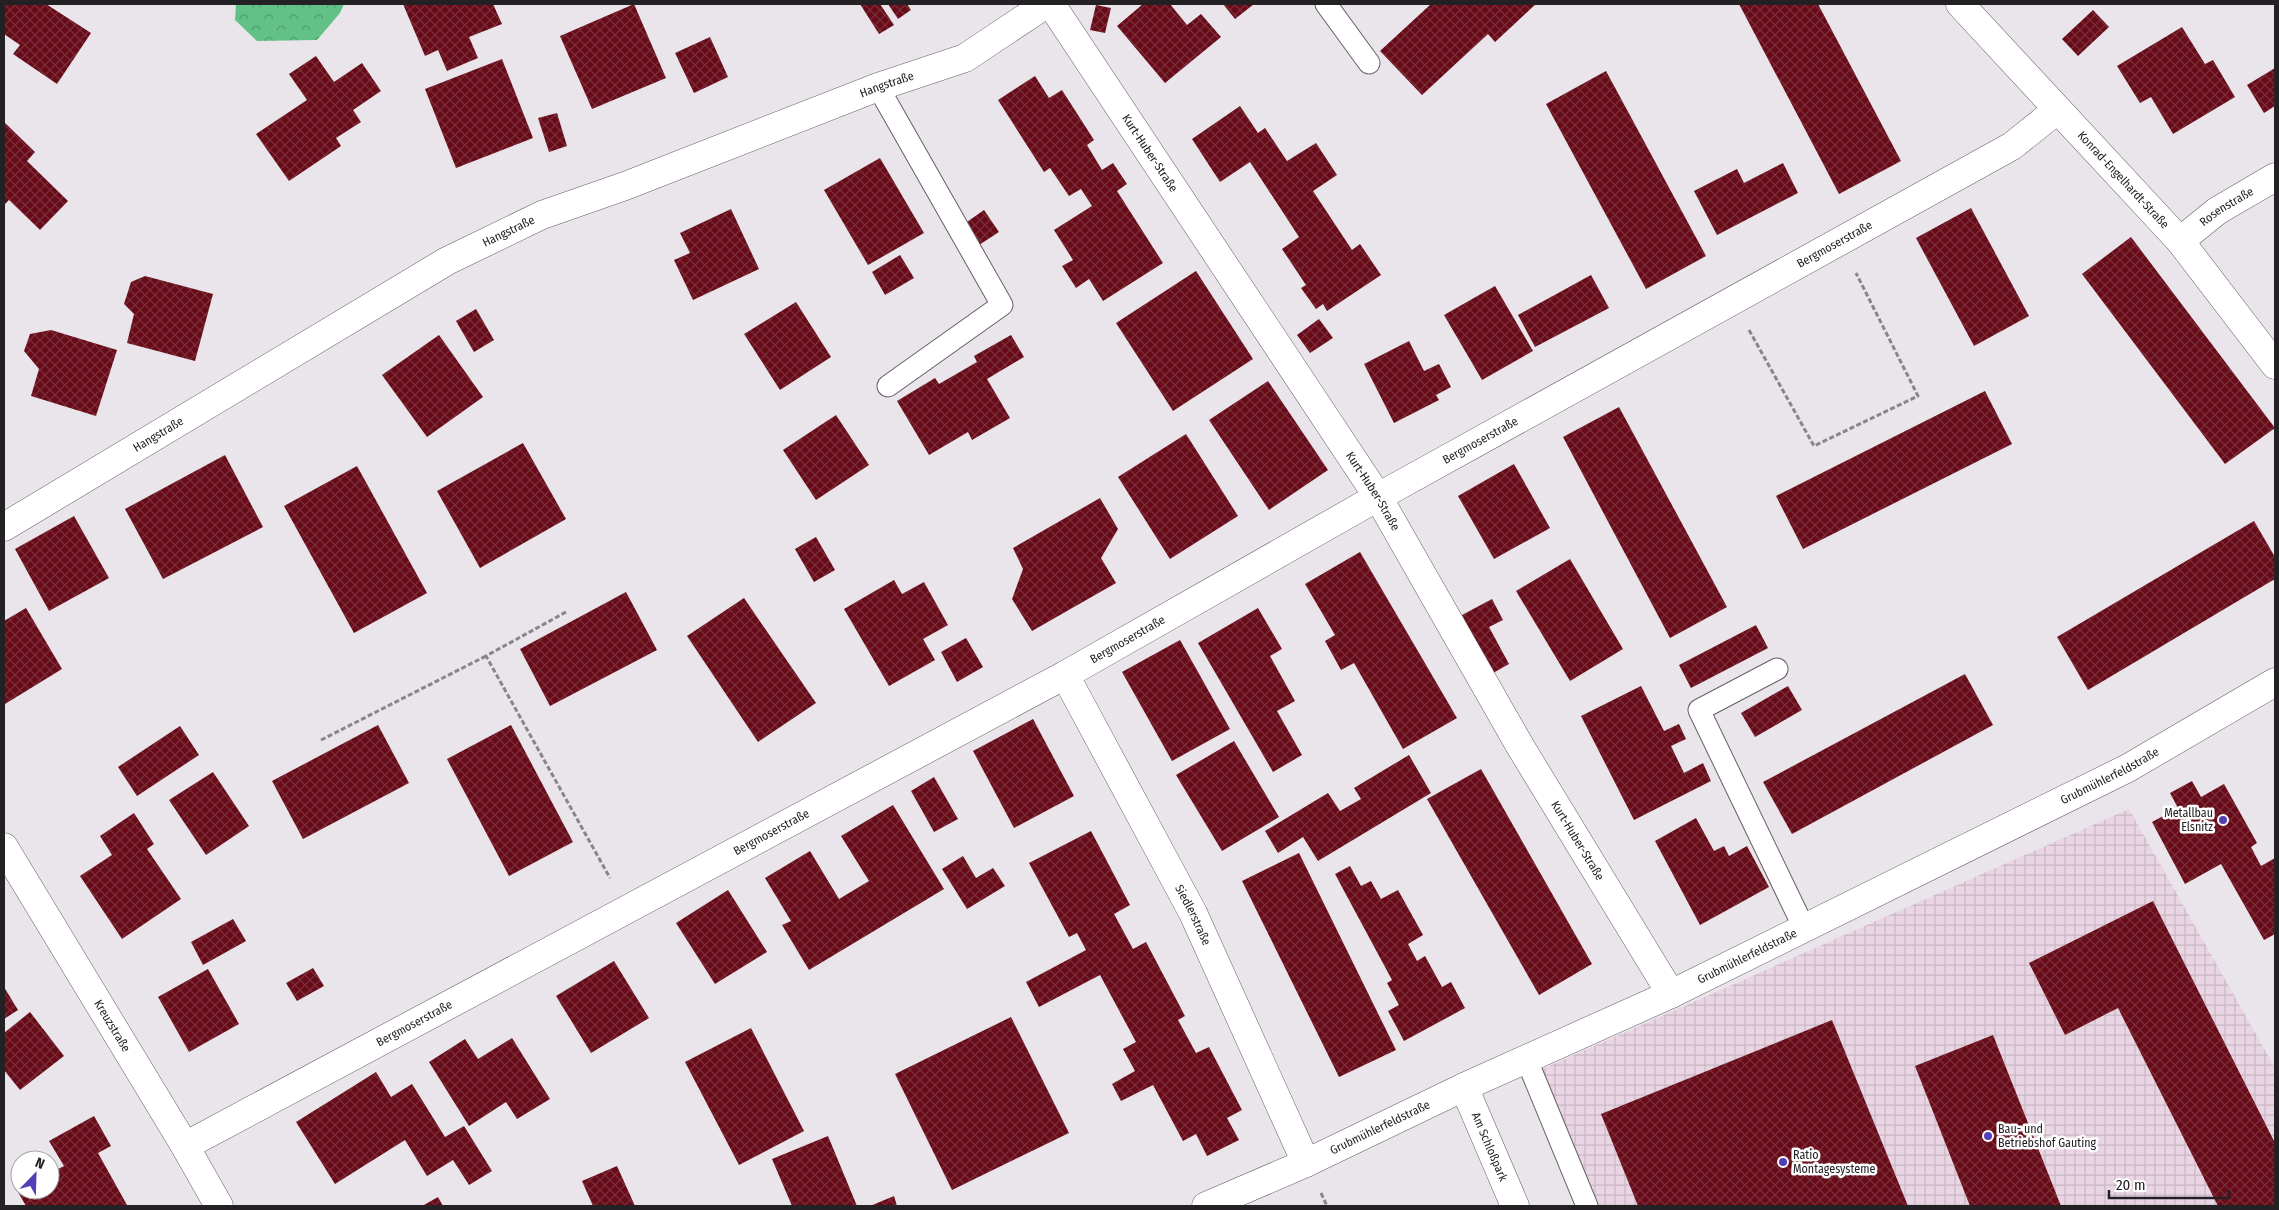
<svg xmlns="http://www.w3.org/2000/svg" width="2279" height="1210" font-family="'Fira Sans Condensed',sans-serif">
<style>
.industrial{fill:url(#industrial-grid)}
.forest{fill:url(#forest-crowns)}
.building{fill:url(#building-cross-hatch)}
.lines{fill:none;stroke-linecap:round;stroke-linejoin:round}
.service-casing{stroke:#656066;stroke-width:23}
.minor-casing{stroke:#656066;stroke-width:29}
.path{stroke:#89858a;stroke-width:3;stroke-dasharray:5 2.5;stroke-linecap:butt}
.service{stroke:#fff;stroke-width:21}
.minor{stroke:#fff;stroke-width:28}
.poi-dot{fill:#543db5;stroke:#fff;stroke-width:2}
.labels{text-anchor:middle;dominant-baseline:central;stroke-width:5;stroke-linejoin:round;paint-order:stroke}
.street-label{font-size:12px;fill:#242124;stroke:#fff}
.poi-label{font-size:12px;fill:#242124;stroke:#fff;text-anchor:start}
</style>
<defs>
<pattern id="industrial-grid" width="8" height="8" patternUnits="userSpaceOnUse" patternTransform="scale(1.25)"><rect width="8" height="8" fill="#ead5e4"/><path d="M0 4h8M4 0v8" fill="none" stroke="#c9b7c3"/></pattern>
<pattern id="forest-crowns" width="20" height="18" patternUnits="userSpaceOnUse" patternTransform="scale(1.25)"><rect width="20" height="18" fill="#61c187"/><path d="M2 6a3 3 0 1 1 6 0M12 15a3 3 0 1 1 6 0" fill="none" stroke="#509c6e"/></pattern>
<pattern id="building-cross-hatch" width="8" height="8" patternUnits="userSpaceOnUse" patternTransform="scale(1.25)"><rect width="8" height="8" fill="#680b18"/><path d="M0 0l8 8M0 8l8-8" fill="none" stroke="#792e39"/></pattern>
</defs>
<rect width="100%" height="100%" fill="#eae4eb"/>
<polygon class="industrial" points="2129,809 2275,1068 2275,1206 1583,1206 1531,1074"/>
<polygon class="forest" points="236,4 344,4 340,13 317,40 257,41 235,20"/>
<g class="building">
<polygon points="4,4 46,4 91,33 57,84 13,54 20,45 4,34"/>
<polygon points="403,4 493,4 502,24 469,37 478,58 447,71 438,50 425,56"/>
<polygon points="634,4 666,78 592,109 560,36"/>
<polygon points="860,4 880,4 894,25 879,34"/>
<polygon points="888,4 907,4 911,10 898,19"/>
<polygon points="1143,4 1170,4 1187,25 1201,14 1221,37 1165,83 1117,26"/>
<polygon points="1223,4 1254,4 1235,19"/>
<polygon points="1431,4 1536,4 1495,42 1488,34 1422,95 1380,51"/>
<polygon points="1739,4 1818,4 1901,161 1839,194"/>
<polygon points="1096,5 1111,8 1105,33 1090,30"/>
<polygon points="2093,10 2109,27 2078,56 2062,39"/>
<polygon points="2182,27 2205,64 2213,60 2235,97 2173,134 2151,97 2140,103 2117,66"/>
<polygon points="710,37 728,77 694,93 675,53"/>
<polygon points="316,56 334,82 362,63 381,91 353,110 361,122 336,138 341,146 289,181 256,134 307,100 289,74"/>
<polygon points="502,59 533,138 456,168 425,89"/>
<polygon points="2275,68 2275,106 2264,113 2247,85"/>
<polygon points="1606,71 1706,256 1646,289 1546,104"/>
<polygon points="1035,76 1049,98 1062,90 1094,140 1087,145 1102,170 1113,163 1127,184 1117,191 1163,263 1103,301 1089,279 1076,288 1062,266 1073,260 1054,230 1092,206 1081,189 1069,196 1050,168 1044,172 998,100"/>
<polygon points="1240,106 1258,133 1265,128 1287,161 1316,143 1337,175 1313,191 1352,250 1360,244 1381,275 1327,311 1323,304 1316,309 1301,288 1306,285 1282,249 1299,237 1250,162 1220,182 1192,139"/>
<polygon points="557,113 567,146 549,152 538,118"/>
<polygon points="4,122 35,152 27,161 68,201 40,230 9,200 4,205"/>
<polygon points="880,158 924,233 868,265 824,190"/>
<polygon points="1783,163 1798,193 1717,235 1694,191 1737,169 1744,183"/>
<polygon points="1971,208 2029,316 1974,346 1916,238"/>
<polygon points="731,209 759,269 693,300 674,260 690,253 680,233"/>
<polygon points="984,210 999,232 979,245 964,224"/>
<polygon points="2131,237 2275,428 2225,464 2082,274"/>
<polygon points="900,255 914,278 885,295 872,272"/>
<polygon points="1196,271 1253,359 1173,411 1116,323"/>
<polygon points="1591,275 1609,308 1535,347 1518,315"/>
<polygon points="145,276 213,294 195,361 127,343 134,314 124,304 131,282"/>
<polygon points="1495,286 1533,351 1482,380 1444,315"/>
<polygon points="796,302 831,357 780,390 744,334"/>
<polygon points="476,309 494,340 474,352 456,321"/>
<polygon points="1319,319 1333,338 1310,353 1297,335"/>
<polygon points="51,330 117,350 96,416 31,396 39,369 24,351 30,334"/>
<polygon points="439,335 483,397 427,437 382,375"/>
<polygon points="1011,335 1024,357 987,379 1010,418 972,440 968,432 929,455 897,401 935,378 939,384 977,362 974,356"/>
<polygon points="1409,341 1424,371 1439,364 1451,387 1436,395 1439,400 1394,423 1364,364"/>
<polygon points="1268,381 1328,470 1269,510 1209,420"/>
<polygon points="1985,391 2012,444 1803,549 1776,496"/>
<polygon points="1619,407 1727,607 1670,638 1563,437"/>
<polygon points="836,415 869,465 816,500 783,450"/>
<polygon points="1186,434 1238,516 1170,559 1118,477"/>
<polygon points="523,443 566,519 480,568 437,491"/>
<polygon points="225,455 263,527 163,579 125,509"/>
<polygon points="1514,464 1550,528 1494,559 1458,496"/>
<polygon points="357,466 427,593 354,633 284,506"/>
<polygon points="1100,498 1118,529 1101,558 1116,583 1032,631 1012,599 1023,569 1013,548"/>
<polygon points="74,516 109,578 49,611 15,549"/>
<polygon points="2254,521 2275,557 2275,579 2088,690 2057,637"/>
<polygon points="816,537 835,570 814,582 795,549"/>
<polygon points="1360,552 1457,718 1403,749 1354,663 1341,670 1325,641 1335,635 1305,584"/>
<polygon points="1570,559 1623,649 1570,681 1516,591"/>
<polygon points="894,580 902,594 924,582 948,625 923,639 935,660 889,686 844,609"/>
<polygon points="626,592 657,650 550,706 520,649"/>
<polygon points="744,598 816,703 758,742 687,636"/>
<polygon points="1492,599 1503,620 1489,627 1509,664 1493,673 1462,615"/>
<polygon points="26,608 62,669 5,704 4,621"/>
<polygon points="1258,608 1282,649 1270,656 1295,701 1277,711 1302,755 1273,772 1198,643"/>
<polygon points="1756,625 1768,648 1691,688 1679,665"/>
<polygon points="966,638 983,667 957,682 941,652"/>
<polygon points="1180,640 1230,729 1172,761 1122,672"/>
<polygon points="1965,674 1993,725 1792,834 1763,782"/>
<polygon points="1641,686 1664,731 1679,724 1686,739 1671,746 1684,773 1703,763 1711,781 1634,820 1581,716"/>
<polygon points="1788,686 1802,710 1755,737 1741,713"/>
<polygon points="1033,719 1074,796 1014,828 973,751"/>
<polygon points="378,725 409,783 303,839 272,781"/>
<polygon points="511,725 573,842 509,876 447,759"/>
<polygon points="180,726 199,755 137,796 118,767"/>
<polygon points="1234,741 1279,817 1222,851 1176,775"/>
<polygon points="1409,755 1431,793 1318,861 1303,837 1278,853 1265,831 1328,793 1340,811 1361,799 1354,788"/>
<polygon points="1481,769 1592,964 1539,995 1427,799"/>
<polygon points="213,772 249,826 206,855 169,800"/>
<polygon points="934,777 958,819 934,832 911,791"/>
<polygon points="2192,781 2201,797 2224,784 2257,843 2251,847 2261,866 2275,858 2275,934 2264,940 2221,864 2185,884 2152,822 2178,808 2170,793"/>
<polygon points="893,805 944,889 809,970 782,925 791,921 765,878 810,851 839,899 869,881 841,836"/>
<polygon points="134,813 154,844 147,849 181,899 122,939 80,876 112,855 100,836"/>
<polygon points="1696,818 1714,851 1724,846 1729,856 1747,846 1769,887 1700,925 1655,841"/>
<polygon points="1091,831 1130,905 1114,914 1133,949 1146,942 1185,1016 1178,1020 1196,1053 1209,1047 1242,1110 1227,1118 1239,1140 1207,1156 1196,1134 1183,1141 1153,1085 1121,1101 1112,1084 1135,1071 1123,1049 1136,1042 1100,975 1039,1007 1026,982 1086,950 1077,933 1069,937 1029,863"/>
<polygon points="1299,853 1396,1050 1339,1077 1242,881"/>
<polygon points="963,856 976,878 993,868 1005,886 967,909 942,869"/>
<polygon points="1350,866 1361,886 1371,881 1381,899 1398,890 1423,935 1408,944 1417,961 1425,956 1442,987 1451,982 1465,1008 1404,1041 1388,1011 1399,1005 1387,983 1392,980 1335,874"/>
<polygon points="728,890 767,952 715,984 676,923"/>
<polygon points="2153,901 2275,1143 2275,1206 2218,1206 2118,1008 2065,1035 2029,963"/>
<polygon points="233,919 246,941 203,965 191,942"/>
<polygon points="614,961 649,1018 591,1053 556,996"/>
<polygon points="313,968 324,986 297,1001 286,983"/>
<polygon points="208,969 239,1024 189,1052 158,997"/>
<polygon points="4,987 18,1010 4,1019"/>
<polygon points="30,1012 64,1056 20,1090 4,1070 4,1033"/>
<polygon points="1011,1017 1069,1133 952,1190 895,1074"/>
<polygon points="1832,1020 1908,1206 1638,1206 1601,1114"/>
<polygon points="751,1028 804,1131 739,1165 685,1062"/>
<polygon points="1993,1035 2061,1206 1970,1206 1915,1066"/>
<polygon points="512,1038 550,1099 517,1119 506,1102 469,1126 429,1062 465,1039 478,1059"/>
<polygon points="376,1072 391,1097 412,1084 445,1137 464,1126 492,1171 469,1185 453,1160 427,1176 405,1140 335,1184 296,1122"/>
<polygon points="94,1116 111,1146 98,1153 127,1205 26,1206 18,1192 50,1190 50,1173 64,1166 49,1141"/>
<polygon points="828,1136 857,1206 792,1206 772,1159"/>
<polygon points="617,1166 635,1206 593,1206 582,1181"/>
<polygon points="894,1196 897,1206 870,1206"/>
<polygon points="438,1197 443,1206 422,1206"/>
</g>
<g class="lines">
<g class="service-casing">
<g id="service">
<polyline points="1326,4 1369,63"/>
<polyline points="878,87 1002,305 888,386"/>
<polyline points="1777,669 1699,710 1804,928"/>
<polyline points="1526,1058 1587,1206"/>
</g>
</g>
<g class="minor-casing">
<g id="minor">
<path id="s1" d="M1051 4 1378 497 1520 746 1671 994"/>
<path id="s2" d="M1960 4 2180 241 2275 365"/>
<path id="s3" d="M2180 241 2217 211 2275 177"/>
<path id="s4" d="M4 527 447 261 542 215 625 186 878 87 965 58 1046 4"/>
<path id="s5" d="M1065 675 1193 913 1306 1163"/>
<path id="s6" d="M4 847 185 1146 219 1206"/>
<path id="s7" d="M1464 1087 1515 1206"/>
<path id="s8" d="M185 1146 1065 675 1378 497 2012 146 2057 110"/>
<path id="s9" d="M1206 1206 1306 1163 1464 1087 1671 994 2128 768 2275 682"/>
</g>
</g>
<g class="path">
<polyline points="1749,330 1814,446 1918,396 1856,273"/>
<polyline points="566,612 486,656 610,878"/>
<polyline points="321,740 486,656"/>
<polyline points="1321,1193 1327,1206"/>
</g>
<use href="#service" class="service"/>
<use href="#minor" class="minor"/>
</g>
<g class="poi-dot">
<circle cx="2223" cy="820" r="5"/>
<circle cx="1988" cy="1136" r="5"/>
<circle cx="1783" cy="1162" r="5"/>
</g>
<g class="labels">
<g class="street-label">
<text stroke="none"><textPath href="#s4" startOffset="991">Hangstraße</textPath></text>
<text stroke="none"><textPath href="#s1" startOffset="179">Kurt-Huber-Straße</textPath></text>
<text stroke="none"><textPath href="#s2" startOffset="240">Konrad-Engelhardt-Straße</textPath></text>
<text stroke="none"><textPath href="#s3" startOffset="58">Rosenstraße</textPath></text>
<text stroke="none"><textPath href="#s4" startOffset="585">Hangstraße</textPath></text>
<text stroke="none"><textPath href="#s8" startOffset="1880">Bergmoserstraße</textPath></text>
<text stroke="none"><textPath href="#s4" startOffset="180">Hangstraße</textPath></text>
<text stroke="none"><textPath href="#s8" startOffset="1475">Bergmoserstraße</textPath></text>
<text stroke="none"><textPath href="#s1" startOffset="584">Kurt-Huber-Straße</textPath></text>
<text stroke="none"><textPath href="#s8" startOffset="1070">Bergmoserstraße</textPath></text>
<text stroke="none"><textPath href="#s9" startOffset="1001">Grubmühlerfeldstraße</textPath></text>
<text stroke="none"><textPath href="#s8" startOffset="665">Bergmoserstraße</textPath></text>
<text stroke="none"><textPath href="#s1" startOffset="989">Kurt-Huber-Straße</textPath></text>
<text stroke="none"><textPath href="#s5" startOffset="272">Siedlerstraße</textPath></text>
<text stroke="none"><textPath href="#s9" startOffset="596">Grubmühlerfeldstraße</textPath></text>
<text stroke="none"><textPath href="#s8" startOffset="260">Bergmoserstraße</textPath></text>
<text stroke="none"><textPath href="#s6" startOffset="209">Kreuzstraße</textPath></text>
<text stroke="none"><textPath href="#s9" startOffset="191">Grubmühlerfeldstraße</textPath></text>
<text stroke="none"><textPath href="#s7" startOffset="65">Am Schloßpark</textPath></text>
</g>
<g class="poi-label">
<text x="2213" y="813" text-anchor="end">Metallbau<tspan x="2213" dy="14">Elsnitz</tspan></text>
<text x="1998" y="1129">Bau- und<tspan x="1998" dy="14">Betriebshof Gauting</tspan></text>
<text x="1793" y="1155">Ratio<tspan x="1793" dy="14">Montagesysteme</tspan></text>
</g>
</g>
<rect width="2279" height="1210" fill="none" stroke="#242124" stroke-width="10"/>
<g transform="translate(35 1175) rotate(23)"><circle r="24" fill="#ffffff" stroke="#a7a6a7"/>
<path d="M0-4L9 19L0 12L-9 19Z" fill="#543db5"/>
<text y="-8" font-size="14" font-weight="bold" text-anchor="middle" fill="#242124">N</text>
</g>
<path d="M2109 1190v8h120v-8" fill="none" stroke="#242124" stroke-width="2.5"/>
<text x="2116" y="1190" font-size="15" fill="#242124" stroke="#ffffff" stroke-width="4" paint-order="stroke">20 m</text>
</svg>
